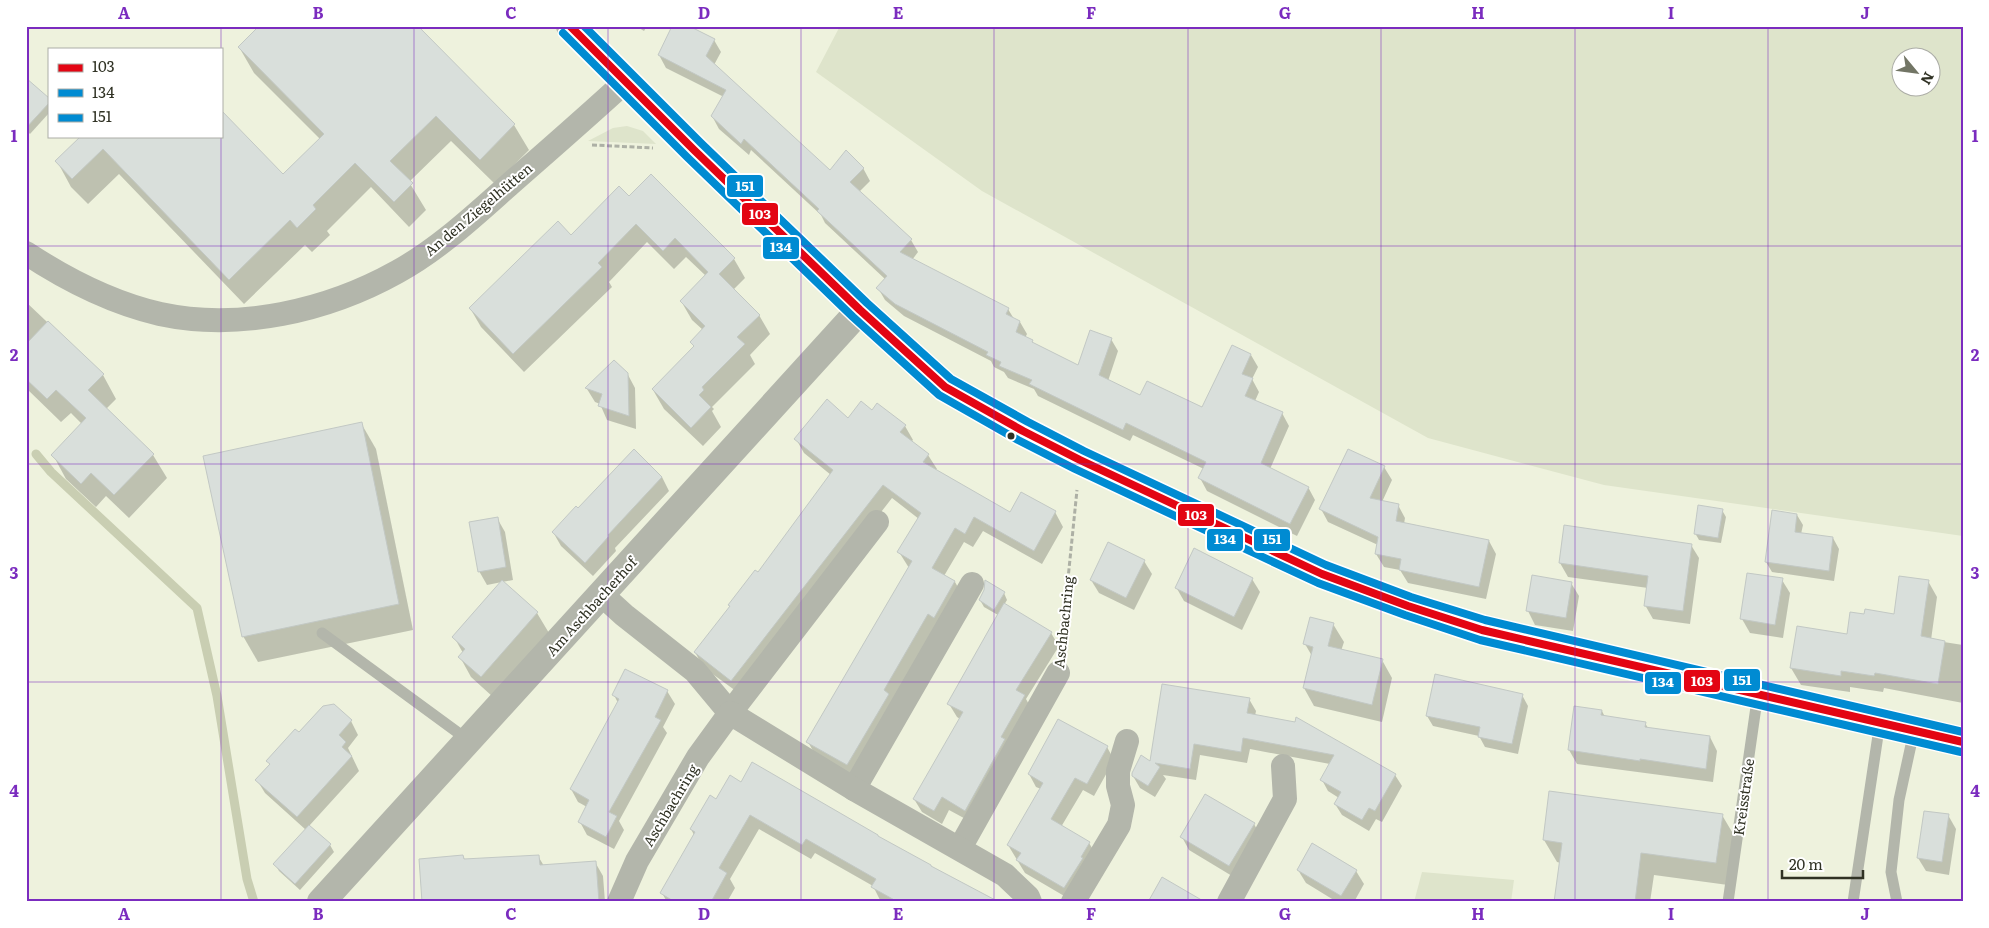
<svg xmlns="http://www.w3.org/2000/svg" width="1989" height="928" font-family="Literata,serif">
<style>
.green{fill:#dee4cb;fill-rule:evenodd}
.shadow{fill:#0003}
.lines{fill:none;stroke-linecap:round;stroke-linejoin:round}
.stream{stroke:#c9ceb2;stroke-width:9}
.building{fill:#d9dfdb;stroke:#c2c8c4}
.path{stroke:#adb0a5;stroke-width:3;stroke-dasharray:5 2.5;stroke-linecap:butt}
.service{stroke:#b3b6ab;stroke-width:11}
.minor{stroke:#b3b6ab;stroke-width:24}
.tertiary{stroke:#b3b6ab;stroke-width:28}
.bus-1-casing{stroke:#fff;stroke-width:11}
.bus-2-casing{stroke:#fff;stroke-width:11}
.bus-3-casing{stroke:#fff;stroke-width:11}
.bus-1{stroke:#e30513;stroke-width:8}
.bus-2{stroke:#008bd2;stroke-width:8}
.bus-3{stroke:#008bd2;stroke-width:8}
.grid{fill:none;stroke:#7b2cbf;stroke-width:1;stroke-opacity:0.55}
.bus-dot{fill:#303224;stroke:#fff;stroke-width:2}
.labels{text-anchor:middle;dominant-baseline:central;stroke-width:4;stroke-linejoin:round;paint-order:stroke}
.street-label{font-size:14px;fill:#303224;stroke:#fff}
.line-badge{stroke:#fff;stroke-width:2}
.badge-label{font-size:14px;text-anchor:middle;font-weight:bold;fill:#fff}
.neatline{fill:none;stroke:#7b2cbf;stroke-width:2}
.grid-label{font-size:16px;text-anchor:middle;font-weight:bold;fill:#7b2cbf}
</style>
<rect width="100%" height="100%" fill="#eef2dd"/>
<g class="green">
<path d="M840 26H1963V536L1604 485 1428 438 982 191 816 72ZM1902 58H1932V88H1902Z"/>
<polygon points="627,126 643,131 656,144 588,141 613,128"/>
<polygon points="1422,872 1514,880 1511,902 1414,902"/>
</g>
<g class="shadow">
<polygon points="416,26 514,125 529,150 495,184 451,141 409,182 426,210 409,227 371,187 327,231 330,235 312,252 305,245 244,304 119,174 88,204 71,187 57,161 83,136 283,176 320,139 254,73 239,47"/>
<polygon points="636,26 647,26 644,31"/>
<polygon points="714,40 721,52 714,65 830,172 863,168 870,181 859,192 911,240 918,252 912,260 1008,309 1014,319 1020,322 1027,334 1025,338 1032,341 1034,345 1079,367 1111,339 1118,351 1108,381 1140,397 1203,409 1251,355 1258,367 1252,379 1259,392 1255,401 1282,413 1289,426 1270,469 1308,487 1315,500 1297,536 1207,491 1200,478 1204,469 1133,435 1130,441 1038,396 1034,389 1008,378 1004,372 994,367 991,361 904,316 885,300 878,288 885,279 825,223 821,215 751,150 749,155 719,129 712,116 724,97 666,68 659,55"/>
<polygon points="26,84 49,100 49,113 30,134 26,130"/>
<polygon points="651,176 734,259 745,278 733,290 759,315 770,334 750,355 755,364 712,407 714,409 712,411 721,427 703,446 664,409 653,390 694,347 691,342 703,330 692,320 681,301 706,276 686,257 674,269 647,242 609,282 612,287 524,372 481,327 470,308 571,236 629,198"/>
<polygon points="26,302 103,375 116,399 106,409 153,455 167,478 129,518 106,496 96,507 66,479 53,455 82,424 71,413 61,422 26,388"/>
<polygon points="614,362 627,373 635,388 636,429 607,420 600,404 595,402 587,389"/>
<polygon points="872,411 905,426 913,440 911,442 928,455 937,469 936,470 1010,514 1055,512 1063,527 1042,564 983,531 973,547 964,542 944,576 955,582 963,596 855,779 816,756 808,742 909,568 899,552 919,519 892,498 740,694 703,667 695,652 758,574 831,475 804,453 796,439"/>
<polygon points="361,423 376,449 413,630 258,662 243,636"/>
<polygon points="1349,451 1384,467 1392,480 1382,502 1398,505 1405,518 1404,524 1489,541 1496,554 1486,599 1408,583 1400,570 1384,567 1376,554 1378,545 1328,522 1321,509"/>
<polygon points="662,477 669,491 615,548 616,551 593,576 561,546 553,532 578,510"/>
<polygon points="1722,510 1726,517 1721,543 1699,540 1695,533"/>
<polygon points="1773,512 1797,515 1803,525 1801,534 1833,538 1839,549 1834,581 1772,572 1766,562"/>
<polygon points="497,518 505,532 513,580 502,582 537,613 549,633 493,697 471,677 460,657 463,653 454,637 502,582 487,585 479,571"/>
<polygon points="1691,545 1699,558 1690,624 1653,619 1645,605 1648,588 1568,577 1560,563"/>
<polygon points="1144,561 1152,574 1134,610 1099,593 1091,580"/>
<polygon points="1252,579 1260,592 1242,630 1184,601 1176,587"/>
<polygon points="1782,580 1790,593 1783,638 1750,633 1742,619"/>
<polygon points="1928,581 1937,597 1931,640 1963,645 1963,703 1884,688 1883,692 1850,687 1850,692 1801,685 1791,668 1798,627 1848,635 1895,616"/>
<polygon points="1571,583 1579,596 1573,631 1535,625 1528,611"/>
<polygon points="1004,593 1007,600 1004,605 1051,633 1059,646 1026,699 1032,710 973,823 949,810 942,824 922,812 914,799 960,719 957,717 949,704 998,615 984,607 980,600"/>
<polygon points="1333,624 1344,642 1341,651 1382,660 1392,678 1382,722 1314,706 1304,688 1312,656 1305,644"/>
<polygon points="667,691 675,704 663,727 667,733 619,821 624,830 614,849 587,835 580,822 587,807 578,802 571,789 618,703 614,695"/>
<polygon points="1522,695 1528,706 1518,754 1485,747 1479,736 1433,726 1427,716"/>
<polygon points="1249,699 1256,711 1255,716 1395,775 1402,786 1382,822 1376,819 1369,831 1342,815 1335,804 1339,798 1328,791 1322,780 1330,764 1250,749 1247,763 1200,755 1196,780 1163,775 1166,779 1155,797 1140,788 1133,776"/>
<polygon points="1602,711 1605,717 1645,723 1648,728 1710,737 1717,751 1713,782 1577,764 1569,750"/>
<polygon points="351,721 358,735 348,748 359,771 309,826 330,845 334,852 300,890 279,871 275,864 306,830 265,793 257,780 271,765 268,761 299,734"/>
<polygon points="1107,747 1114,760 1094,796 1083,790 1061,827 1089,843 1097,856 1071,900 1025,873 1008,845 1041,789 1036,787 1029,774"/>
<polygon points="741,783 879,838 996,902 881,902 873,886 815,853 811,859 759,829 730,879 735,888 727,902 667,902 662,893 694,835 691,829 716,800"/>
<polygon points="1722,815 1735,837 1728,885 1654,875 1650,902 1555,902 1561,863 1557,862 1544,840"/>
<polygon points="1948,815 1956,829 1949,875 1926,871 1918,858"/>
<polygon points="1254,824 1262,838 1237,879 1189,850 1182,837"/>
<polygon points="463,856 465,860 538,856 544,866 595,862 603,876 605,902 424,902"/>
<polygon points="1298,870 1356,871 1364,884 1354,902 1337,902 1306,883"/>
</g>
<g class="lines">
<polyline class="stream" points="36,454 51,472 197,608 217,696 247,879 254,902"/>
</g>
<g class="building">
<polygon points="259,26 418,26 515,124 480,160 436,116 390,161 413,183 394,202 355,163 313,205 316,209 297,228 290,220 229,280 103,149 72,179 55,161 81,136 221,136 221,110 283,174 324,134 238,47"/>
<polygon points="672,26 689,26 715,39 706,56 830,170 846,150 864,168 850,182 912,239 900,252 1009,308 1006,314 1020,321 1016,332 1033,340 1032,342 1078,365 1090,330 1112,338 1099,375 1140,395 1147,381 1202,407 1232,345 1251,354 1242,374 1253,378 1245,396 1283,412 1261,463 1309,487 1290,524 1198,478 1206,462 1126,423 1123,430 1029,384 1032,380 999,366 1001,362 986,355 988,352 895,304 876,288 887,276 817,211 819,209 744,139 741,144 711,116 726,90 658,55"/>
<polygon points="26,78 49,98 49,103 26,128"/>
<polygon points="651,174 735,258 719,274 760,315 737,337 745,344 702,387 704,390 699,395 711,407 691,428 652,389 694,346 690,342 705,326 680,301 708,272 675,238 663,251 636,224 598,263 602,267 513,354 469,308 558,221 571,235 619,186 629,196"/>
<polygon points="48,321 104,374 88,390 154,454 114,495 91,473 81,484 51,455 86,418 56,390 47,399 26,379 26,344"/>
<polygon points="614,360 628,373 629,416 598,406 602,394 585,388"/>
<polygon points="827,399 848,418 861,401 872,410 877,403 906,425 900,432 929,454 923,462 1010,512 1021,492 1056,511 1034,551 974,517 965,534 955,528 932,568 955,581 934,618 928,614 884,690 889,694 847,765 806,742 912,561 897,552 921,513 883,485 731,681 694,652 730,606 728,605 755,570 758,572 833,470 794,439"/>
<polygon points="362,422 399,604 242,637 203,456"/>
<polygon points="634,449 662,477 608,535 609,536 585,563 552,532 576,506 578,508"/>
<polygon points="1348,449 1385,466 1370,498 1399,504 1396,521 1489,540 1479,587 1399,570 1401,559 1375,554 1378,537 1319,509"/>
<polygon points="1698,505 1723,509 1718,538 1694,534"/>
<polygon points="1772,510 1797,514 1795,532 1833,537 1829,571 1765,562"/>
<polygon points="498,517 506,567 478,572 469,522"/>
<polygon points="1564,525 1692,544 1683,611 1644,606 1648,576 1559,563"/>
<polygon points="1108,542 1145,560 1126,598 1090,580"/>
<polygon points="1194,548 1253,578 1234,617 1175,588"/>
<polygon points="1747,573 1783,578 1775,625 1740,619"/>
<polygon points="1532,575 1572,582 1566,618 1526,611"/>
<polygon points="1899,576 1929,580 1921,636 1945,641 1938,684 1875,673 1874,676 1841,671 1841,676 1790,668 1797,626 1847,634 1850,612 1864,614 1865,609 1894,614"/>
<polygon points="502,580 538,612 481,677 458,657 465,649 452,637"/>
<polygon points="985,580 1005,592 994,610 979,600 984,590"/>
<polygon points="1004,603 1052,632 1016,690 1025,695 1001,737 1005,739 965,811 942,797 934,811 913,799 963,712 947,704"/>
<polygon points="1310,617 1334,623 1328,646 1383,659 1372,705 1303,688 1313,647 1303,644"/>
<polygon points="625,669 668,690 655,717 661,720 609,812 617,816 606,837 578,822 589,800 570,789 619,699 612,695"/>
<polygon points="1435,674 1523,694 1512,744 1478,737 1480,727 1426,716"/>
<polygon points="1162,684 1250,698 1247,713 1295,722 1296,717 1396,774 1375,811 1369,808 1362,820 1334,804 1341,792 1320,780 1334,755 1243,738 1241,752 1194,744 1190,769 1155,763 1160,767 1148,786 1132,776 1132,773 1141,755 1150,761"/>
<polygon points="334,704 352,720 339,735 346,742 342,747 352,756 297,817 255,780 270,764 266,761 295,729 299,732 323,706"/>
<polygon points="1574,706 1602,710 1601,715 1646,722 1645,727 1710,736 1706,769 1640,759 1640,761 1568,750"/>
<polygon points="1058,719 1108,746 1087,784 1075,778 1051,819 1090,842 1081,857 1083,858 1064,888 1016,860 1021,853 1007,845 1043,783 1028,774"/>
<polygon points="752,762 878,835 878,836 931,865 931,866 999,902 898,902 871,887 876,879 806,839 802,845 750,815 719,868 727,873 711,902 675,902 660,893 695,832 690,829 710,795 716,799 730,775 741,782"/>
<polygon points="1549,791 1723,814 1716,863 1641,853 1635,902 1554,902 1562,843 1543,840"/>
<polygon points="1205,794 1255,823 1229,866 1180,837"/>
<polygon points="1924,811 1949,814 1942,862 1917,858"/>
<polygon points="309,825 331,844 295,884 273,864"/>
<polygon points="1312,843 1357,870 1341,896 1297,870"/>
<polygon points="463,855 464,859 539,855 540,865 596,861 599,902 422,902 419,859"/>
<polygon points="1162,877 1205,902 1148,902"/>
</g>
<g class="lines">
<g class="path">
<polyline points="592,145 653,148"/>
<polyline points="1061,648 1077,490"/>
</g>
<g class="service">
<polyline points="322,633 468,740"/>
<polyline points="1728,902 1758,693"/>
<polyline points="1853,902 1880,722"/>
<polyline points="1897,902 1891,872 1899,800 1914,731"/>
</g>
<g class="minor">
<path d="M26 253C67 280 112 303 160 314 239 331 327 311 397 272 439 249 475 215 510 184 549 150 588 116 626 81"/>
<polyline points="602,595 624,615 695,671 730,713 877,522"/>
<polyline points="854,789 972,584"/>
<polyline points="960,848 1058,673"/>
<polyline points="619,902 637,861 698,757 730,713 854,789 1005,875 1028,897 1030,902"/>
<polyline points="1073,902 1119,825 1123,805 1118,786 1118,771 1127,741"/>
<polyline points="1229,902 1285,799 1283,766"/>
</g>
<g class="tertiary">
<polyline points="570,26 694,150 860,310 945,387 1023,431 1080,460 1322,574 1408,606 1482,630 1963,742"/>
<polyline points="321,902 860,310"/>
</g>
<g class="bus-1-casing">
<polyline id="bus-1" points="570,26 694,150 860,310 945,387 1023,431 1080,460 1322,574 1408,606 1482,630 1963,742"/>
</g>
<g class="bus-2-casing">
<polyline id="bus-2" points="563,33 687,157 853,317 939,395 1018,440 1075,469 1318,583 1405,615 1480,640 1961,752"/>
</g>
<g class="bus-3-casing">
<polyline id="bus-3" points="584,26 701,143 867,303 951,379 1028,422 1084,451 1326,565 1411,597 1485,620 1963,732"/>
</g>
<use href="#bus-1" class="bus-1"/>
<use href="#bus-2" class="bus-2"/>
<use href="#bus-3" class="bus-3"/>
</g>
<path class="grid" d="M221 26V49M414 26V902M608 26V902M801 26V902M994 26V902M1188 26V902M1381 26V902M1575 26V902M1768 26V902M221 136V902M26 246H1963M26 464H1963M26 682H1963"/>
<circle class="bus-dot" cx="1011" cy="436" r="4.5"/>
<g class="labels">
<g class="street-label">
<text transform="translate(478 209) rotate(-40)">An den Ziegelhütten</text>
<text transform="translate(591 606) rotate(-48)">Am Aschbacherhof</text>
<text transform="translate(1063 622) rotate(-84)">Aschbachring</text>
<text transform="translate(1743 797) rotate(-82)">Kreisstraße</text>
<text transform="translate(670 805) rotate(-59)">Aschbachring</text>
</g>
</g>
<g class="line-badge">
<rect x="726" y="174" width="38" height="24" rx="5" fill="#008bd2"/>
<rect x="741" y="202" width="38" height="24" rx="5" fill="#e30513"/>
<rect x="762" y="236" width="38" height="24" rx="5" fill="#008bd2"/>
<rect x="1177" y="503" width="38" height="24" rx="5" fill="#e30513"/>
<rect x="1206" y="528" width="38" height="24" rx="5" fill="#008bd2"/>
<rect x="1253" y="528" width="38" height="24" rx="5" fill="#008bd2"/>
<rect x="1723" y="668" width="38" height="24" rx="5" fill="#008bd2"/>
<rect x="1683" y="669" width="38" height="24" rx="5" fill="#e30513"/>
<rect x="1644" y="671" width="38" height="24" rx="5" fill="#008bd2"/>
</g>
<g class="badge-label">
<text x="745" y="191">151</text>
<text x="760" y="219">103</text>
<text x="781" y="252">134</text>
<text x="1196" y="520">103</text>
<text x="1225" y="544">134</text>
<text x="1272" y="544">151</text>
<text x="1742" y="685">151</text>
<text x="1702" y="686">103</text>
<text x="1663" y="687">134</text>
</g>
<rect width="1989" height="928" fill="none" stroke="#ffffff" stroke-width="55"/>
<rect x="48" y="48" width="175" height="90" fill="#ffffff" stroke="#acada7"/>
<rect x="58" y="64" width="25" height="8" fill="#e30513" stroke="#acada7"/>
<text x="92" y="72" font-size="15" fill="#303224">103</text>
<rect x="58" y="89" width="25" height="8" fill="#008bd2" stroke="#acada7"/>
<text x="92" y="98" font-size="15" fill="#303224">134</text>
<rect x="58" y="114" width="25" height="8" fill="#008bd2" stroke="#acada7"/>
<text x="92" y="122" font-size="15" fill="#303224">151</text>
<g transform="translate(1916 72) rotate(119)"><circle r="24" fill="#ffffff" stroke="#acada7"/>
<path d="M0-4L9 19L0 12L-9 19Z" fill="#727565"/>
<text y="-8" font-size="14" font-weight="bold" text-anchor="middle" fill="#303224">N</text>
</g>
<path d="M1782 870v8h81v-8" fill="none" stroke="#303224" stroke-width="2.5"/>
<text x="1789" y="870" font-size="15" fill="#303224" stroke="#ffffff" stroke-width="4" paint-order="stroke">20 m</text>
<rect x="28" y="28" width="1934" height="872" class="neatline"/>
<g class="grid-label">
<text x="124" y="19">A</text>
<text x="318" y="19">B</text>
<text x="511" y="19">C</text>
<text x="704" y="19">D</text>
<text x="898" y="19">E</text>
<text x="1091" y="19">F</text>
<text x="1285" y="19">G</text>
<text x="1478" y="19">H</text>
<text x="1671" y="19">I</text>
<text x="1865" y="19">J</text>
<text x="14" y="142">1</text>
<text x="1975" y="142">1</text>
<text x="14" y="361">2</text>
<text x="1975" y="361">2</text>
<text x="14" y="579">3</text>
<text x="1975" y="579">3</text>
<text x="14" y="797">4</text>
<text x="1975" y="797">4</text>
<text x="124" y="920">A</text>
<text x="318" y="920">B</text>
<text x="511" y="920">C</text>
<text x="704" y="920">D</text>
<text x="898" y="920">E</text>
<text x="1091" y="920">F</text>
<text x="1285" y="920">G</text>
<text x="1478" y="920">H</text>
<text x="1671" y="920">I</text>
<text x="1865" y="920">J</text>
</g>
</svg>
